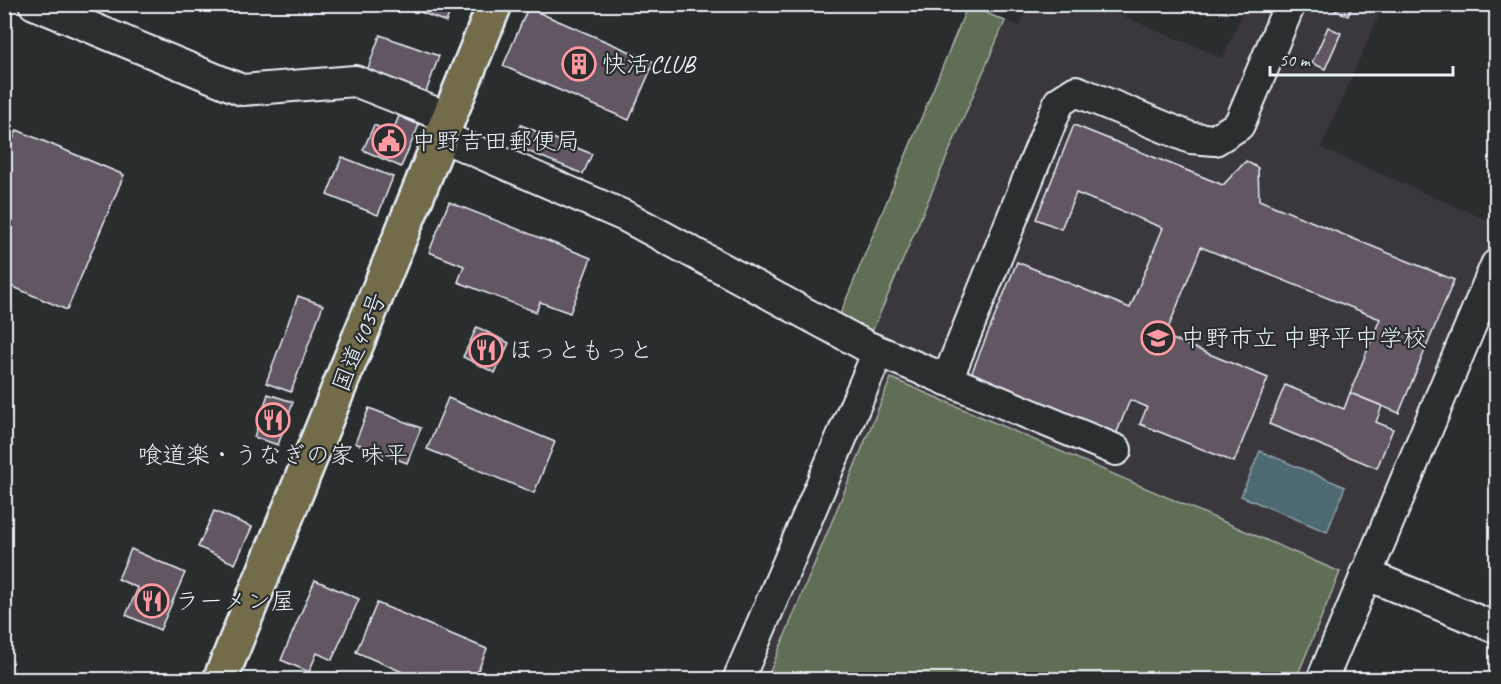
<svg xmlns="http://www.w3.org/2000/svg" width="1501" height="684" font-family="Caveat,'Klee One',sans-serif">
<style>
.built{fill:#3b393e}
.green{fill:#616e56;stroke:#a4b0a7;stroke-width:1.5}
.water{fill:#4e6a72;stroke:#8ca0a8;stroke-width:1.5}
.building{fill:#635664;stroke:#e8f1f8;stroke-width:1.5}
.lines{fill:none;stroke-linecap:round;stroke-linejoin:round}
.minor-casing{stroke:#e8f1f8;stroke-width:34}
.highway-casing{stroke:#e8f1f8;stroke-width:38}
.minor{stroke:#2a2d2e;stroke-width:30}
.highway{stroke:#726c4b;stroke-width:33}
.labels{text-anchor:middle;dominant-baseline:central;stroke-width:4.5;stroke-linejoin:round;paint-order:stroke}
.poi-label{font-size:24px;fill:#e8f1f8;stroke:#2a2d2e;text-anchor:start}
.street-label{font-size:24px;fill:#e8f1f8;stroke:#2a2d2e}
</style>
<rect width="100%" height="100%" fill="#2a2d2e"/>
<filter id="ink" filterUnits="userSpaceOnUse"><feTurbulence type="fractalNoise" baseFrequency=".0167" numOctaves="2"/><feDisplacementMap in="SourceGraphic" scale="12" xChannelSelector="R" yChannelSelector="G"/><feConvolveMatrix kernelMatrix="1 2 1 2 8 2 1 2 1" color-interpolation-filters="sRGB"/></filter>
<g filter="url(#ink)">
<polygon class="built" points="968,5 1020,26 1029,5 1096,5 1223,58 1246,5 1383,5 1321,148 1496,224 1496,265 1322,679 738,680 866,346"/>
<g class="green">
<polygon points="968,5 1005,21 866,346 834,329"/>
<polygon points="891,378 1340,572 1296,679 767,679"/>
</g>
<polygon class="water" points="1260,451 1345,487 1327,532 1241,496"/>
<g class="building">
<polygon points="409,4 453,4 446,22 408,7"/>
<polygon points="1338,4 1353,4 1348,16 1335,10"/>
<polygon points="528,8 654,62 629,120 503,66"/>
<polygon points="1328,27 1341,33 1325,69 1312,63"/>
<polygon points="380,35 439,56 426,92 367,71"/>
<polygon points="399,116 419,125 401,167 363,150 374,125 392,133"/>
<polygon points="521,125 592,154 583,174 513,145"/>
<polygon points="1074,125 1223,185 1246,161 1258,168 1259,200 1454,280 1399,413 1350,393 1380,319 1201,247 1165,336 1268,378 1234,462 1140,424 1147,407 1130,400 1115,437 970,377 1017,262 1130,308 1163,228 1076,193 1061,229 1036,219"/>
<polygon points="17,130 124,175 67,310 4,283 4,160"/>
<polygon points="342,157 393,177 378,215 327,195"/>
<polygon points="449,202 591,258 570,313 540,302 536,312 458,282 464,266 429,252"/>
<polygon points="298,296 323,305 291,392 266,383"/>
<polygon points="477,327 509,343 495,373 463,357"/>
<polygon points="1285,385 1344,409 1350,393 1382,406 1376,422 1393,429 1377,468 1269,424"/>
<polygon points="268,394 293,402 278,445 254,437"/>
<polygon points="448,398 555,442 534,493 427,449"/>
<polygon points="369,408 421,428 407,463 355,443"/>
<polygon points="214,511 252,527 235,564 198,547"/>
<polygon points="131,549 185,573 160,630 126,615 138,588 118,579"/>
<polygon points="315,580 359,599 332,660 317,653 309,672 281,660"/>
<polygon points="377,603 487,649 474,680 421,680 356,652"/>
<polygon points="97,674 110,677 109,680 95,680"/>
</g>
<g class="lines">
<g class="minor-casing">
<g id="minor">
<polyline points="34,4 242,90 355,81 449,118"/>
<polyline points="443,137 627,217 866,346 1116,450"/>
<polyline points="947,380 1059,102 1076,91 1191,138 1215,140 1239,125 1290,4"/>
<polyline points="1365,574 1496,628"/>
<polyline points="738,680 878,352"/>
<polyline points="1322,680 1496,265"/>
</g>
</g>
<g class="highway-casing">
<polyline id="highway" points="220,680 495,4"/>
</g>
<use href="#minor" class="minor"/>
<use href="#highway" class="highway"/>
</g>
</g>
<defs>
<g id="building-ring" transform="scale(1.725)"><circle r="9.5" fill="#2a2d2e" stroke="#ff9aa2" stroke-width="1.5"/><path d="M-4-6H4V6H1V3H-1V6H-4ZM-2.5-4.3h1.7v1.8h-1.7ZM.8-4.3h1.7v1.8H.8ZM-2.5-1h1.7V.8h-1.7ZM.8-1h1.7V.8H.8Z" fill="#ff9aa2"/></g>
<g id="civic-ring" transform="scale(1.725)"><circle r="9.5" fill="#2a2d2e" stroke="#ff9aa2" stroke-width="1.5"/><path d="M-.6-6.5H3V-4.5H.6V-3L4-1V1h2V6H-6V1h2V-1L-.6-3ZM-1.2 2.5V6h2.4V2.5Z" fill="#ff9aa2"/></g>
<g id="school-ring" transform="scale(1.725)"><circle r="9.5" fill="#2a2d2e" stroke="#ff9aa2" stroke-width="1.5"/><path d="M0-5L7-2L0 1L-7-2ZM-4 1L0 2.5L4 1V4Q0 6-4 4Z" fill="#ff9aa2"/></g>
<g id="restaurant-ring" transform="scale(1.725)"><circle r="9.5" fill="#2a2d2e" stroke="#ff9aa2" stroke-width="1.5"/><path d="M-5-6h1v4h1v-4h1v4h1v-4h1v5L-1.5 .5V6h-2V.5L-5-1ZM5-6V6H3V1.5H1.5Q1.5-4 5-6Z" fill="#ff9aa2"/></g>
</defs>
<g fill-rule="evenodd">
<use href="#building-ring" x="579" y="64"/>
<use href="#civic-ring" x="389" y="141"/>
<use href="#school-ring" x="1158" y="338"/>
<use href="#restaurant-ring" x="486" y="350"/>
<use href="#restaurant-ring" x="273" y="420"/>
<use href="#restaurant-ring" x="152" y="601"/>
</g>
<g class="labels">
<g class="poi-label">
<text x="602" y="64">快活CLUB</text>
<text x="412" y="141">中野吉田郵便局</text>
<text x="1181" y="338">中野市立 中野平中学校</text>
<text x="509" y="350">ほっともっと</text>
<text x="273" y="455" text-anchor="middle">喰道楽・うなぎの家 味平</text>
<text x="175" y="601">ラーメン屋</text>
</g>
<g class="street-label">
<text transform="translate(359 342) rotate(-68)">国道403号</text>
</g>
</g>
<rect width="1501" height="684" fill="none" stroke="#2a2d2e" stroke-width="24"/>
<rect x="12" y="12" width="1477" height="660" fill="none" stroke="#e8f1f8" stroke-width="2" filter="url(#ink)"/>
<path d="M1270 66v9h183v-9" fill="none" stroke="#e8f1f8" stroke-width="3"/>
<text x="1279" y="66" font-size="18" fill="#e8f1f8" stroke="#2a2d2e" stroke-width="4.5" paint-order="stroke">50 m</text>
</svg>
